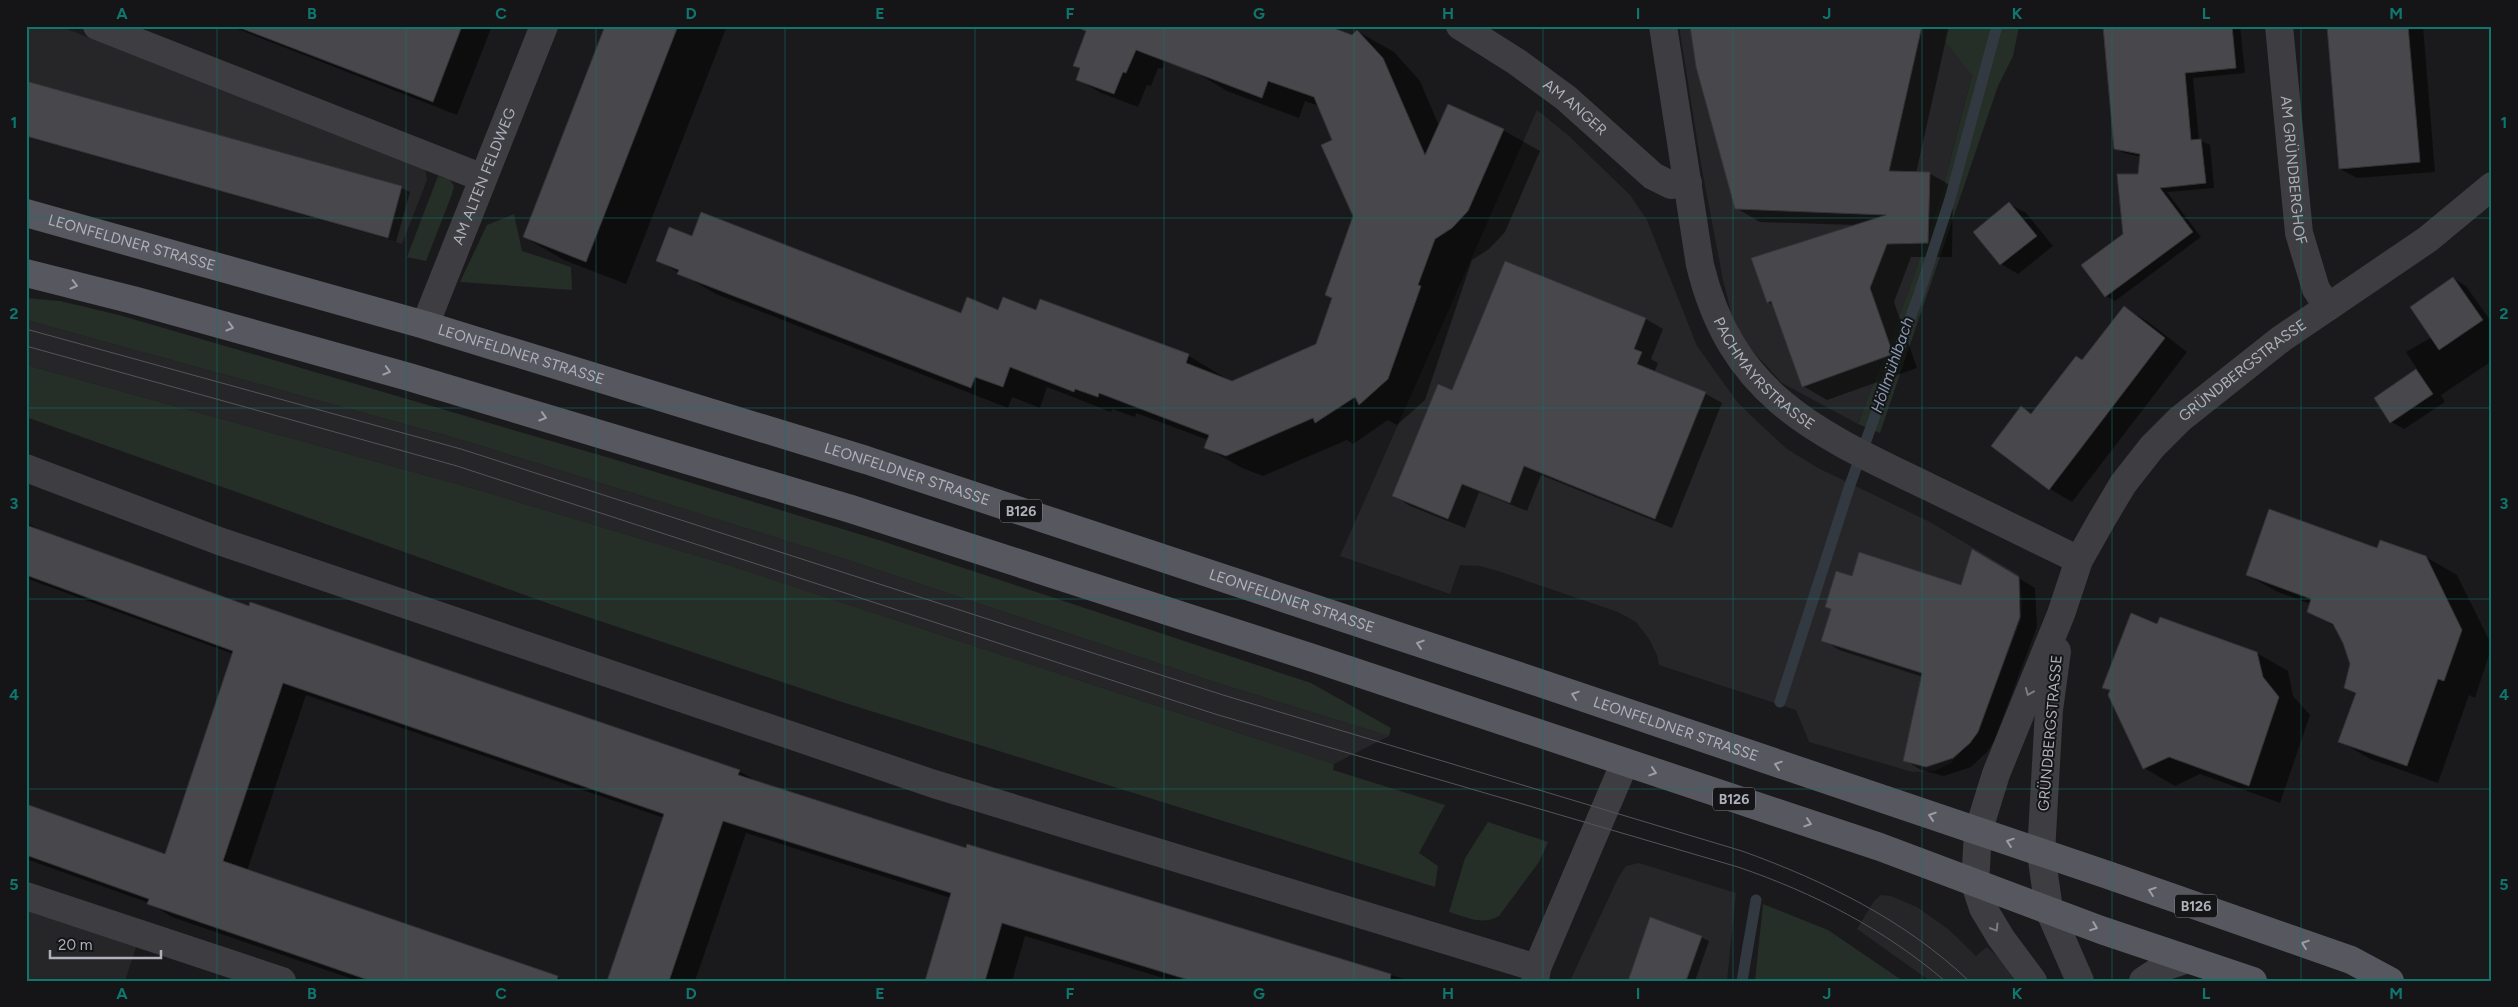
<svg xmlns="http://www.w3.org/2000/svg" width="2518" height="1007" font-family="Figtree,sans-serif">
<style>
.built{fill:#262629}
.green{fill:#262e28}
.shadow{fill:#0007}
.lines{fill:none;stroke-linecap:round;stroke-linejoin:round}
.stream{stroke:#333941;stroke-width:11}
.building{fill:#47474c;stroke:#343437}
.minor{stroke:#3d3d42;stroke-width:28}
.major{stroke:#57585f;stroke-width:28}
.tram{stroke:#54555b;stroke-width:1}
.oneway{stroke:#9d9ea8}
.oneway2{stroke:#7b7c84}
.grid{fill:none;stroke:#0f766e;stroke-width:1;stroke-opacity:0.55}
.labels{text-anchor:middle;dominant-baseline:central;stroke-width:4;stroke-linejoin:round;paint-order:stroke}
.shield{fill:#151517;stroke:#808289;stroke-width:1}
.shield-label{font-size:14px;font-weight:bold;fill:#aeb0ba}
.street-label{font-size:15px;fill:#aeb0ba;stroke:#151517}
.water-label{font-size:16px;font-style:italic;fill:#889ab1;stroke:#151517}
.neatline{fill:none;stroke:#0f766e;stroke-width:2}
.grid-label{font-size:16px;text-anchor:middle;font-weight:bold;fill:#0f766e}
</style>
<rect width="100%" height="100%" fill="#1a1a1c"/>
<g class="built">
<polygon points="26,26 59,26 425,169 427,180 402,244 26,137"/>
<polygon points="1679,26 1946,26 1943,39 1972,74 1942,192 1909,290 1858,424 1782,383 1750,348 1735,328 1723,280 1701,164"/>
<polygon points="1537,110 1569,136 1630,195 1647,220 1697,346 1738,403 1762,426 1787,449 1818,468 1930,522 2019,575 2022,600 2021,620 1977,734 1951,763 1934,771 1913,772 1809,742 1796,710 1659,665 1657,655 1649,639 1636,622 1618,612 1498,571 1480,566 1460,565 1450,594 1340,556"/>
<polygon points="26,320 459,439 845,559 1224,685 1389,736 1334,764 731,566 475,489 26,365"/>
<polygon points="1639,863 1736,893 1727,981 1570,981 1618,878 1626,866"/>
<polygon points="1881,895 1891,896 1917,907 1948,929 1976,956 1987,947 2003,962 2015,981 1930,981 1857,929 1874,901"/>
<polygon points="26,907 137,944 125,981 26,981"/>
</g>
<g class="green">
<polygon points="1946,26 2019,26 2013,56 1998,86 1880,433 1858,424 1909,290 1942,192 1972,75 1943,39"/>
<polygon points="438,176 450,180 454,186 452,194 426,261 407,257"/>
<polygon points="514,214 522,251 571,267 572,290 460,282 487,225"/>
<polygon points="26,298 60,301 119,315 613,459 885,542 1311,683 1391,728 1389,736 1224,685 845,559 459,439 26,320"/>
<polygon points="26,365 475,489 731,566 1334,764 1333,770 1445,805 1419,853 1438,866 1435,887 845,703 564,609 26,417"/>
<path d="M1488 822 1548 842 1539 862 1499 916C1482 926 1467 917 1449 912L1465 858Z"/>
<polygon points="1763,904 1828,930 1903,981 1755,981"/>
</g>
<g class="shadow">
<polygon points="230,26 492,26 457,115"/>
<polygon points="606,26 727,26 626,284 564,260 524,237"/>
<polygon points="1079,26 1179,26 1162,69 1158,68 1151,86 1147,85 1138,107 1101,93 1077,79 1081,69 1074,65 1088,29"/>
<polygon points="1691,26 1949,26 1916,173 1929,173 1953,187 1952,257 1911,257 1894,302 1917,368 1827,400 1803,386 1774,306 1768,302 1854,225 1760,222 1736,208"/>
<polygon points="2104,26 2240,26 2245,73 2193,78 2199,140 2210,145 2214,188 2167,192 2201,237 2115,301 2106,296 2124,234 2139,176 2141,157 2124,153 2115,148"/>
<polygon points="2328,26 2423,26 2435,172 2357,178 2340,169"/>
<polygon points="1357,31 1394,52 1420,81 1439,126 1503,130 1540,151 1505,232 1489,249 1472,260 1425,400 1397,425 1388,420 1353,444 1347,440 1263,476 1242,468 1205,447 1208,440 1136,413 1135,417 1112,409 1111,412 1047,387 1040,408 1012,397 1008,408 716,294 657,260 693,238 962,315 998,311 1037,312 1041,300 1189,356 1232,382 1317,345 1334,298 1354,216 1334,141 1319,106 1305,101 1299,118 1227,91 1190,69 1352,37"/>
<polygon points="26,82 402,188 410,192 396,242 26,137"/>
<polygon points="2009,204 2026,213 2053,246 2018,274 2001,264 1975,232"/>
<polygon points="1505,262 1646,319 1663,329 1651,359 1658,363 1654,373 1706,394 1722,403 1672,528 1541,475 1527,511 1479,492 1465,528 1410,506 1394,496 1453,392"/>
<polygon points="2453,278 2466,286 2492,323 2492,361 2441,395 2445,402 2404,429 2391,422 2376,398 2417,369 2406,352 2432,337"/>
<polygon points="2124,308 2147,321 2187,352 2072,502 2050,489 2021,408 2033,415 2083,361"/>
<polygon points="26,522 45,533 250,607 739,771 762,784 967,849 968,846 1411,981 1173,981 1025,936 1012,981 926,981 951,898 746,833 695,981 608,981 664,818 306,695 247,871 568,981 358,981 172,917 149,903 26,859 26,805 166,855 233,654 28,579 26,584"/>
<polygon points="2378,550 2426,557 2457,575 2492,646 2475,698 2469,695 2438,783 2370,759 2340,741 2356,694 2345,688 2351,664 2344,643 2336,627 2308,611 2311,604 2278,592 2247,575"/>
<polygon points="1989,560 2035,588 2037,627 1994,741 1987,752 1971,767 1944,776 1921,770 1905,760 1923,677 1839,650 1823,640 1852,578 1962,587"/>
<polygon points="2158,625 2257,653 2288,671 2293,696 2310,715 2280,803 2200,774 2175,786 2144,768 2111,691 2104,687"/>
<polygon points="1701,937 1709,941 1695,981 1629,981"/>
</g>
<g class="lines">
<g class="stream">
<polyline points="1780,702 1850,485 1919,294 1950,199 1997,26"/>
<polyline points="1742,981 1756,900"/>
</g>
</g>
<g class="building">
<polygon points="244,26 462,26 433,102 243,29"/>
<polygon points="605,26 678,26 586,262 523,237"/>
<polygon points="1082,26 1328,26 1352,35 1357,30 1383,58 1425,155 1448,104 1504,129 1468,211 1452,228 1435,239 1418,285 1421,286 1388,379 1359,405 1355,397 1315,423 1313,418 1226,456 1204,448 1209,435 1099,393 1098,397 1075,389 1074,392 1010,367 1003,387 975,377 971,388 677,274 679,270 656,261 669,227 692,236 701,212 961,313 967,297 998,310 1003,297 1036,310 1040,299 1189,354 1186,363 1232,381 1316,344 1332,298 1325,295 1353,216 1321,145 1332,140 1314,97 1268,81 1262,98 1136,50 1126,73 1123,72 1114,94 1076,80 1080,68 1073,66 1086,31 1081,29"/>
<polygon points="1690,26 1922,26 1889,171 1930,172 1928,243 1887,244 1870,288 1893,354 1802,387 1771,301 1767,303 1751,258 1886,215 1735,209 1696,67"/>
<polygon points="2103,26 2232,26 2236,68 2185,73 2191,140 2201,139 2206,183 2160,188 2193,232 2105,297 2081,265 2123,234 2117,174 2138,174 2140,154 2114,149"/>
<polygon points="2327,26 2408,26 2420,162 2339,169"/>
<polygon points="26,81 402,186 388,238 26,136"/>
<polygon points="2009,202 2037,236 2000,265 1973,232"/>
<polygon points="1505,261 1646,318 1634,349 1642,352 1637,364 1706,392 1655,519 1524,466 1510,503 1462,484 1448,519 1392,496 1438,384 1452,390"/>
<polygon points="2453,277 2483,320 2439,350 2410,307"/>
<polygon points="2124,306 2165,338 2049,490 1991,446 2021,406 2031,414 2076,356 2082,360"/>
<polygon points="2416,369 2433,394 2390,423 2374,398"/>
<polygon points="2269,509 2377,548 2380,540 2426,556 2462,630 2444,681 2438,679 2407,766 2338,742 2356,693 2344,688 2350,664 2343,643 2333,624 2307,612 2311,599 2246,575"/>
<polygon points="26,525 249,606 250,602 740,770 738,775 966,848 967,844 1391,974 1390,981 1192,981 1002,923 985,981 925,981 951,893 723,821 669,981 607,981 664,814 283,683 223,861 558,976 557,981 371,981 147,904 149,899 26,855 26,804 165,854 233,651 26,575"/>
<polygon points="1972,549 2019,577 2020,617 1978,732 1970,743 1953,758 1926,767 1903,761 1922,673 1821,641 1831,609 1825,607 1836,571 1852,576 1859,552 1961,585"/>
<polygon points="2131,613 2157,624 2160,617 2257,652 2263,677 2279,697 2249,786 2169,757 2143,769 2108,695 2110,690 2102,688"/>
<polygon points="1650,917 1702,936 1686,981 1628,981"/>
</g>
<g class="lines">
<g class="minor">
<polyline points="97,26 483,178"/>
<path id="s1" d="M1460 26 1517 62 1566 98 1653 176 1671 185 1688 183"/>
<path id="s2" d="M1663 26 1700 265C1732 397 1817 433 1929 487 1979 511 2029 536 2079 560"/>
<path id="s3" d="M2279 26 2299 233 2316 289 2328 307"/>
<path id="s4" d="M425 325 544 26"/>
<polyline points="26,468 219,541 934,784 1537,968"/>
<polyline points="2057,651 2049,710 2041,853 2049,910 2080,981"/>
<polyline points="26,896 282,981"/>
<polyline points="1535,981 1537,968 1625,762"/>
<path id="s5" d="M2033 981 2001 938 1983 908 1975 884 1978 832 1996 774 2061 614 2079 560 2101 521 2123 484 2152 447 2180 419 2281 339 2428 239 2492 186"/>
<polyline points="2143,981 2164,967 2188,959"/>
</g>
<g class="major">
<path id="s6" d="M26 213 425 325 866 460 1534 681 2108 875 2351 960 2390 981"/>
<polyline points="26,273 133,300 409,377 851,509 1313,658 1880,847 2101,930 2253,981"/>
</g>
<g class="tram">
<path d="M26 329 461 449 1223 695 1742 851C1825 881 1905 920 1969 981"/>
<path d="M26 346 457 466 1215 714 1738 867C1814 893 1884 929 1945 981"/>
</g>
</g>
<defs><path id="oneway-chevron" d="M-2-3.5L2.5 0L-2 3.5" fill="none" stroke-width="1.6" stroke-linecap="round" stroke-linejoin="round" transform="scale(1.25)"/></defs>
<g class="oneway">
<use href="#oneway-chevron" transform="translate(74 285) rotate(14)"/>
<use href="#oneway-chevron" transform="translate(230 327) rotate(16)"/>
<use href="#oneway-chevron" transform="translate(387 371) rotate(16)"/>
<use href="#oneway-chevron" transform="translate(543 417) rotate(17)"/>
<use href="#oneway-chevron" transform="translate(1420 644) rotate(-162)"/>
<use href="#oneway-chevron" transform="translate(1575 695) rotate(-161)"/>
<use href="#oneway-chevron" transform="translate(1778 765) rotate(-161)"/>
<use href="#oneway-chevron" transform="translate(1653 772) rotate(18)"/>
<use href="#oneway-chevron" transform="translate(1932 816) rotate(-162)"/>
<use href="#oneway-chevron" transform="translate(1808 823) rotate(18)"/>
<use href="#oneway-chevron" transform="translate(2010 842) rotate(-161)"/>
<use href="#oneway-chevron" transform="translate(2152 891) rotate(-161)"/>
<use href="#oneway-chevron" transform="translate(2094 927) rotate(21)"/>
<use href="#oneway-chevron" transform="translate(2305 944) rotate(-161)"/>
</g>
<g class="oneway2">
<use href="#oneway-chevron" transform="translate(2029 692) rotate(112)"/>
<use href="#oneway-chevron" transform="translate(1995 928) rotate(59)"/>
</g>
<path class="grid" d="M217 26V981M406 26V981M596 26V981M785 26V981M975 26V981M1164 26V981M1354 26V981M1543 26V981M1733 26V981M1922 26V981M2112 26V981M2301 26V981M26 218H2492M26 408H2492M26 599H2492M26 789H2492"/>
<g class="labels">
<g class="shield">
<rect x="1000" y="499.5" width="42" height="23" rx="4"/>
<rect x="1713" y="787.5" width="42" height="23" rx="4"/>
<rect x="2175" y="894.5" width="42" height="23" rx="4"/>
</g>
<g class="shield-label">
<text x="1021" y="511">B126</text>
<text x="1734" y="799">B126</text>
<text x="2196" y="906">B126</text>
</g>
<g class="street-label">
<text stroke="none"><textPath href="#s1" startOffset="141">AM ANGER</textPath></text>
<text stroke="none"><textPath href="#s3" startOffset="145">AM GRÜNDBERGHOF</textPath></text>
<text stroke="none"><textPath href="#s4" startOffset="160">AM ALTEN FELDWEG</textPath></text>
<text stroke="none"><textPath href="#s6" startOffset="110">LEONFELDNER STRASSE</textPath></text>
<text stroke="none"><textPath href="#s6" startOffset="515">LEONFELDNER STRASSE</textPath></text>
<text stroke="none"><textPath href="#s2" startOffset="371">PACHMAYRSTRASSE</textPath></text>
<text stroke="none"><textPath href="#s5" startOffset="710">GRÜNDBERGSTRASSE</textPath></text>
<text stroke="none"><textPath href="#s6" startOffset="919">LEONFELDNER STRASSE</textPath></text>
<text stroke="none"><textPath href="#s6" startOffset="1324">LEONFELDNER STRASSE</textPath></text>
<text stroke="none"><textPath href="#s6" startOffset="1729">LEONFELDNER STRASSE</textPath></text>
<text transform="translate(2050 733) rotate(-85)">GRÜNDBERGSTRASSE</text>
</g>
<g class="water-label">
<text transform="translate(1892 365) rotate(-71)">Höllmühlbach</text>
</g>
</g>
<rect width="2518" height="1007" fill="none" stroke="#151517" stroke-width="55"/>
<path d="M50 950v8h111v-8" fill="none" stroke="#aeb0ba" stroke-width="2.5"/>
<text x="58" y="950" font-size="15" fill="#aeb0ba" stroke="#151517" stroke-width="4" paint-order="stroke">20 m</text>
<rect x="28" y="28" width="2462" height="952" class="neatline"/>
<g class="grid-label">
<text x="122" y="19">A</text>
<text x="312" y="19">B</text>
<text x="501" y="19">C</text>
<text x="691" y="19">D</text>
<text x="880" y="19">E</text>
<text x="1070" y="19">F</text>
<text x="1259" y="19">G</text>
<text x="1448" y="19">H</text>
<text x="1638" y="19">I</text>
<text x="1827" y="19">J</text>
<text x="2017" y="19">K</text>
<text x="2206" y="19">L</text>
<text x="2396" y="19">M</text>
<text x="14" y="128">1</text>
<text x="2504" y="128">1</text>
<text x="14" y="319">2</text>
<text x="2504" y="319">2</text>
<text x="14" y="509">3</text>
<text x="2504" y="509">3</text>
<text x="14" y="700">4</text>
<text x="2504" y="700">4</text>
<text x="14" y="890">5</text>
<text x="2504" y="890">5</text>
<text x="122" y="999">A</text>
<text x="312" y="999">B</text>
<text x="501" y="999">C</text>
<text x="691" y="999">D</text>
<text x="880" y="999">E</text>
<text x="1070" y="999">F</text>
<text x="1259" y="999">G</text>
<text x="1448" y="999">H</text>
<text x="1638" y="999">I</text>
<text x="1827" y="999">J</text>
<text x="2017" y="999">K</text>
<text x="2206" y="999">L</text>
<text x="2396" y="999">M</text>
</g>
</svg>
